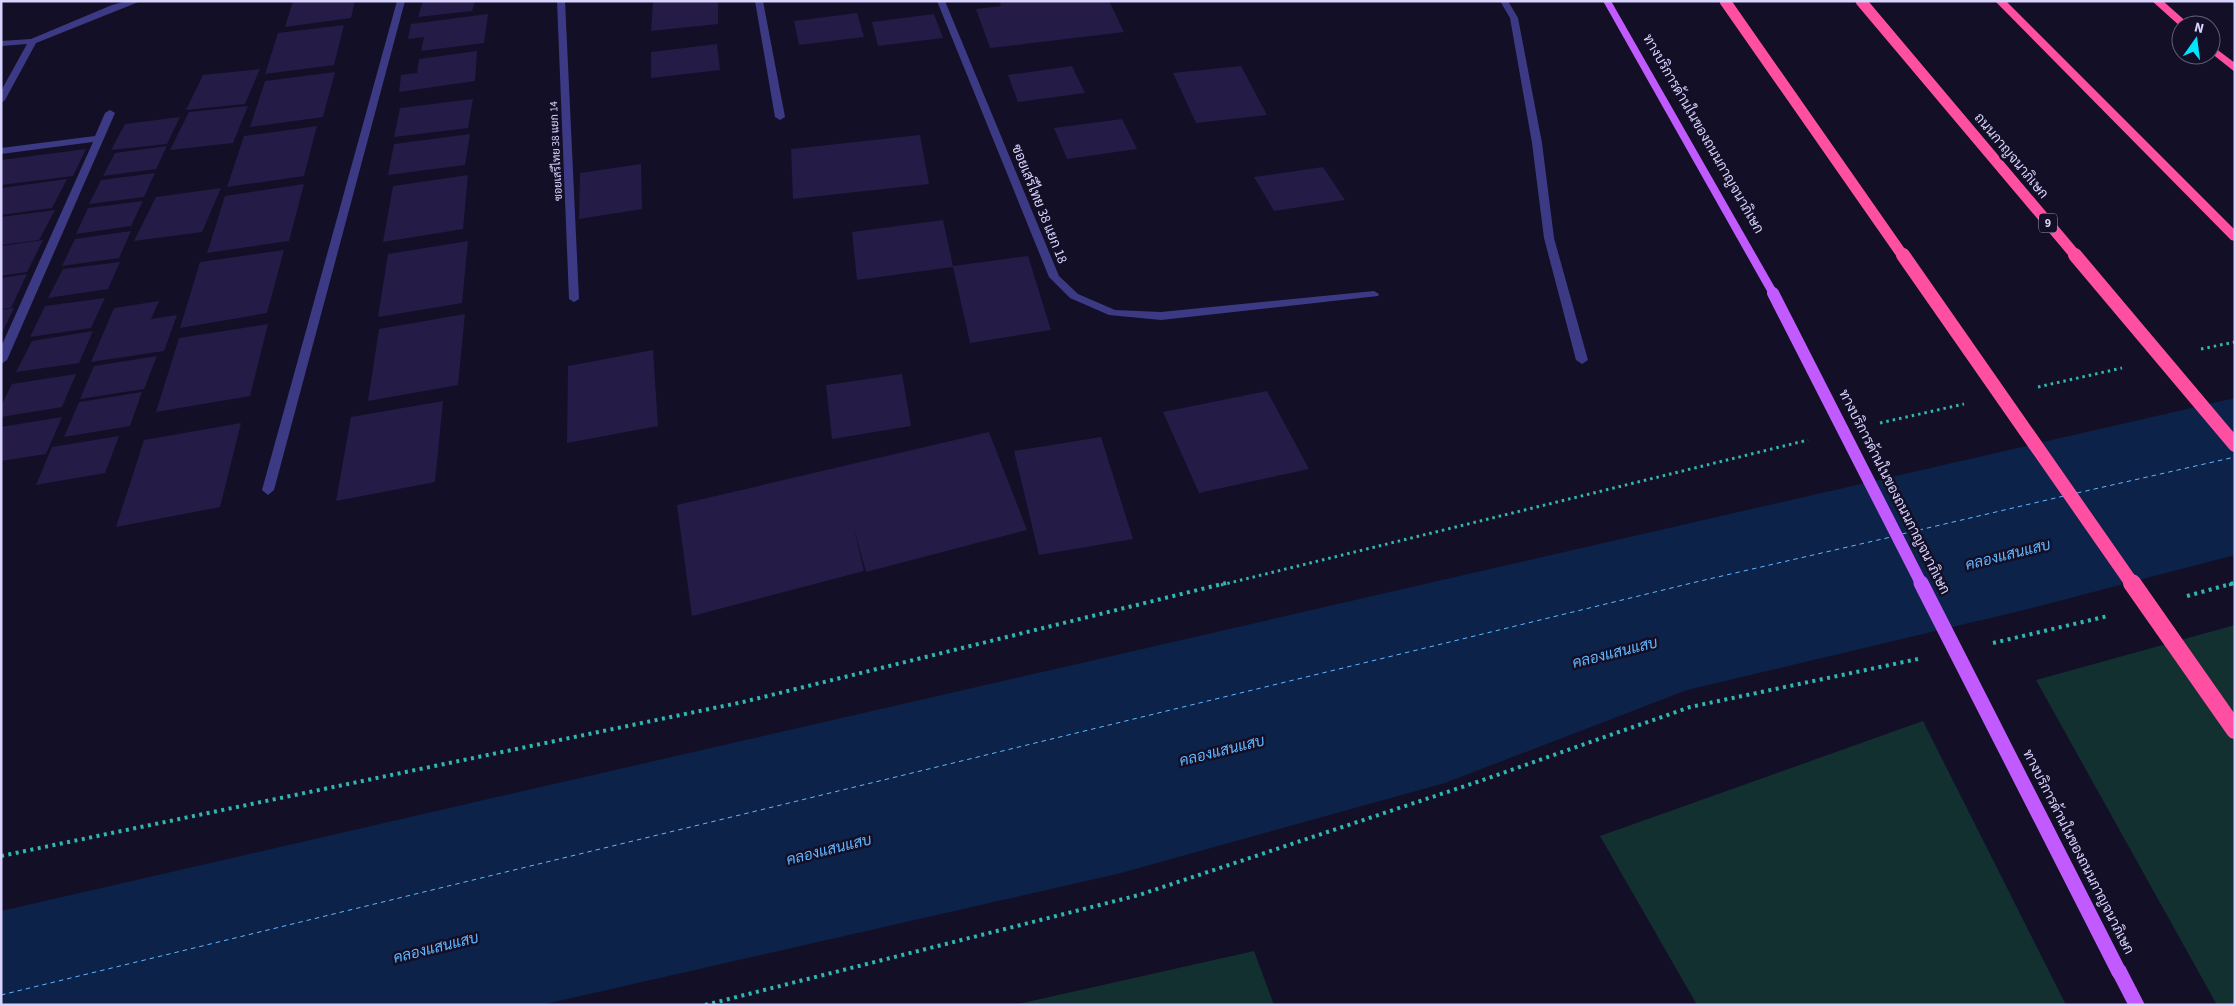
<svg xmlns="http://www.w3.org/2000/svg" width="2236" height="1006" font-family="'Source Sans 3',Sarabun,sans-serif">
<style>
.green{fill:#12302f}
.water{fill:#0c2248}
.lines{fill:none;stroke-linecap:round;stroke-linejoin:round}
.ferry{stroke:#62b6ff;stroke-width:1;stroke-dasharray:4.5 4;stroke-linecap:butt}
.building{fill:#241b47}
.path-far1{stroke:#2fb8b0;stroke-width:3;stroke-dasharray:2.5 4;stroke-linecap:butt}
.path{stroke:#2fb8b0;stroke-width:4;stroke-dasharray:3 4.5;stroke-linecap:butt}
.minor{fill:#3d3a85;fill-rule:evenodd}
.major{fill:#c25bff;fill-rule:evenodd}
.highway{fill:#ff4fa3;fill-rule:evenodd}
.major-bridge-far1{stroke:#c25bff;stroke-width:12}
.major-bridge{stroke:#c25bff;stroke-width:15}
.highway-bridge-far2{stroke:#ff4fa3;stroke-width:11}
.highway-bridge-far1{stroke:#ff4fa3;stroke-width:14}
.highway-bridge{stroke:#ff4fa3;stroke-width:18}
.labels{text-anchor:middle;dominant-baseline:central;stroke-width:5;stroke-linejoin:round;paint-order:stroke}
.far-street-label{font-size:11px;fill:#d9d4ff;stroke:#130f26}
.shield{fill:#130f26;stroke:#9e99be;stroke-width:1}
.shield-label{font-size:12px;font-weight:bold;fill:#d9d4ff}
.street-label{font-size:14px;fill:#d9d4ff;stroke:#130f26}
.water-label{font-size:15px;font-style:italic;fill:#62b6ff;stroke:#130f26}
</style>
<rect width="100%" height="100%" fill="#130f26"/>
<g class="green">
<polygon points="2235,625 2235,1005 2217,1005 2036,680"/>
<polygon points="1923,721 2066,1005 1697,1005 1600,836"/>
<polygon points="1254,951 1274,1005 1014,1005"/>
</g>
<polygon class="water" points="2235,398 2235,555 2024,610 1687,690 1445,783 1121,873 541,1005 1,1005 1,911"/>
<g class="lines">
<g class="ferry">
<polyline points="2077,493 2235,457"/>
<polyline points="1902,534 2064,496"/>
<polyline points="1,995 1696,582 1891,537"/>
</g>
</g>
<g class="building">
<polygon points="293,1 355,1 351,18 285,27"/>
<polygon points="423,1 475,1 472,11 418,17"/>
<polygon points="653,1 718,1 718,24 651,31"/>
<polygon points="999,1 1109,1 1124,32 990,48 976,9 1001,6"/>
<polygon points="857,13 864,37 799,45 794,21"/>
<polygon points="488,14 484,43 421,51 424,37 408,39 411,24"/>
<polygon points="934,14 943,38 878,46 872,22"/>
<polygon points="344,25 334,65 265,74 278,33"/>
<polygon points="717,44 720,70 651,78 651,52"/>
<polygon points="477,51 475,81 399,92 401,75 417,73 419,59"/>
<polygon points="1072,66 1085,93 1018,102 1008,75"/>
<polygon points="1241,66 1267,115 1196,123 1173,73"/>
<polygon points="260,69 245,104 186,110 203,75"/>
<polygon points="335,72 323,117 250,127 265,81"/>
<polygon points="473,99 468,128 394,137 400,108"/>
<polygon points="248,106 233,143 170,150 189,112"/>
<polygon points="180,117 167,144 111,150 125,124"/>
<polygon points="1122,119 1137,149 1067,159 1054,128"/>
<polygon points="317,126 304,176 227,187 244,136"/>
<polygon points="470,134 465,165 388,175 394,144"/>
<polygon points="920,135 929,184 793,199 791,149"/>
<polygon points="167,146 156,169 103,176 115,153"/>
<polygon points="86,149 73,176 1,185 1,160"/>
<polygon points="641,164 642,209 579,219 580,173"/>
<polygon points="1323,167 1345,200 1274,211 1254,177"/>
<polygon points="155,173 144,197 89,204 101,180"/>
<polygon points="468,175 463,229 383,242 393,186"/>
<polygon points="67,179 52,208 1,215 1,188"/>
<polygon points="304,184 289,241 207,253 225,196"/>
<polygon points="221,188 202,232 134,241 156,197"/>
<polygon points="143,201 131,226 76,234 88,208"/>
<polygon points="55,210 39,240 1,245 1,217"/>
<polygon points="943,220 953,266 1028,256 1051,330 970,343 953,267 857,280 852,232"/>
<polygon points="131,231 119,258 62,266 75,239"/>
<polygon points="43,240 27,272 1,276 1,246"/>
<polygon points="468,241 462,303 378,317 388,254"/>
<polygon points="284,250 267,313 180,328 200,262"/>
<polygon points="120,262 108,289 48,298 63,269"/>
<polygon points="27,274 11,308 1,309 1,278"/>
<polygon points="105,298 91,328 30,337 45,306"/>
<polygon points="159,301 151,319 177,315 164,351 91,362 114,308"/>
<polygon points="14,308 1,335 1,310"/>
<polygon points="465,314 458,385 368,401 379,329"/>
<polygon points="268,324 250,396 156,412 179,338"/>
<polygon points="93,331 79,363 16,372 32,341"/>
<polygon points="653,350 658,426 567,443 568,366"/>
<polygon points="157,356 144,389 80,399 94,366"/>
<polygon points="76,374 62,407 1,417 1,406 12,384"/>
<polygon points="902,374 911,426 832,439 826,385"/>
<polygon points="1267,391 1309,469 1199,493 1163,412"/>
<polygon points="142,392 130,426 64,437 79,402"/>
<polygon points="443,401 435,482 336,501 351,417"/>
<polygon points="62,417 46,454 1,461 1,427"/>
<polygon points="241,423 220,507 116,527 144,440"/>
<polygon points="989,432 1027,530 866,572 854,529 864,571 692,616 677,505"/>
<polygon points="119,436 105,473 36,485 52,447"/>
<polygon points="1101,437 1133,539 1039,555 1014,451"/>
</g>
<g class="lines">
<g class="path-far1">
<polyline points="2201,349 2235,342"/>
<polyline points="2038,387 2122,368"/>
<polyline points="1880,423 1964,404"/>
<polyline points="1221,585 1808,440"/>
<polyline points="2229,585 2235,583"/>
</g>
<g class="path">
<polyline points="2187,596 2234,583"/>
<polyline points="1993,643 2108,616"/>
<polyline points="1,856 743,702 1226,583"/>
<polyline points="705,1005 1139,895 1480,781 1690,707 1918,659"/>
</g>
<g class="minor">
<polygon points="127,1 141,1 36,43 5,100 1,103 1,91 27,44 1,46 1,41 31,39 112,5"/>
<polygon points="397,1 405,1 274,490 268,495 262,490"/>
<polygon points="557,1 565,1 579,299 574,302 569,299"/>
<polygon points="755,1 763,1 785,117 780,120 775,117"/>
<polygon points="937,1 945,1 1059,276 1078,294 1115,310 1161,312 1374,291 1379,294 1378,296 1161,320 1109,315 1070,298 1049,277"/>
<polygon points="1500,1 1508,1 1518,18 1542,143 1554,238 1588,360 1582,364 1576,360 1544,238 1532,143 1510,18"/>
<polygon points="2230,1 2235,1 2235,4"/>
<polygon points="110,110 115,113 7,360 1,364 1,347 93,142 1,154 1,148 95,136 105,113"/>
</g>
<g class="major">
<polygon points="1603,1 1611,1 1778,293 1777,295 1773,296 1768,293"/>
<polygon points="2119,964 2125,966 2145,1005 2128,1005 2111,972 2113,966"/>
</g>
<g class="highway">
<polygon points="1995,1 2006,1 2235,230 2235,241 2231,240"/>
<polygon points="2152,1 2163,1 2190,25 2181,25 2181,27"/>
<polygon points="2211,45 2235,63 2235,72 2211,53"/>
</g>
<polyline class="major-bridge-far1" points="1773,293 1922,585"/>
<polyline class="major-bridge" points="1921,583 2119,972"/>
<g class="highway-bridge-far2">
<polyline points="1725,1 1903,256"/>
<polyline points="1861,1 2076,256"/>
</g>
<g class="highway-bridge-far1">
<polyline points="1903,255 2133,585"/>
<polyline points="2075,255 2235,445"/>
</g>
<polyline class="highway-bridge" points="2132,583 2235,730"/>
</g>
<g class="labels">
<g class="far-street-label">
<text transform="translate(556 151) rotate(-93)">ซอยเสรีไทย 38 แยก 14</text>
</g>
<rect class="shield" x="2039" y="213.5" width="18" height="19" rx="4"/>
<g class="shield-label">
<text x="2048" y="223">9</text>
</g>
<g class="street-label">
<text transform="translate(1703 134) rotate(60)">ทางบริการด้านในของถนนกาญจนาภิเษก</text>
<text transform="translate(2011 156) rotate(50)">ถนนกาญจนาภิเษก</text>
<text transform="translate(1039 204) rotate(68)">ซอยเสรีไทย 38 แยก 18</text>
<text transform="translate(1894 492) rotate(63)">ทางบริการด้านในของถนนกาญจนาภิเษก</text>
<text transform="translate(2078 852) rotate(63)">ทางบริการด้านในของถนนกาญจนาภิเษก</text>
</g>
<g class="water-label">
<text transform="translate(2008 555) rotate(-14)">คลองแสนแสบ</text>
<text transform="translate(1615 653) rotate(-14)">คลองแสนแสบ</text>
<text transform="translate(1222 751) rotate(-14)">คลองแสนแสบ</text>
<text transform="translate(829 850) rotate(-14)">คลองแสนแสบ</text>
<text transform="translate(436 948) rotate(-14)">คลองแสนแสบ</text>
</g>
</g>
<rect width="2236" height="1006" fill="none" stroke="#d9d4ff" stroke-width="5"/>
<g transform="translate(2196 40) rotate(14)"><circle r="24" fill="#130f26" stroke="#625e7d"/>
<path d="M0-4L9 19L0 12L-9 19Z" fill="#00e5ff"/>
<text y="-8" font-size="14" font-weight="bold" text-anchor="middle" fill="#d9d4ff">N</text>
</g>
</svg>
